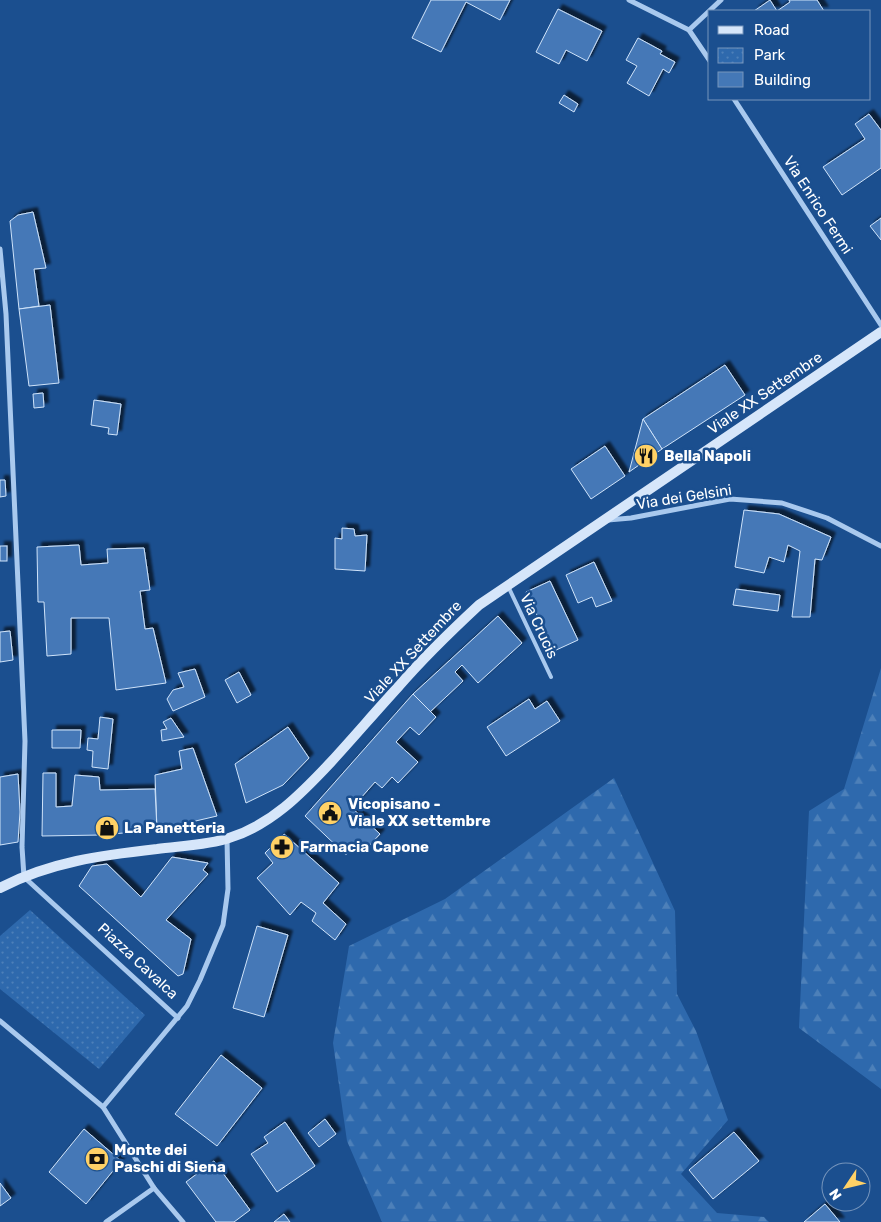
<svg xmlns="http://www.w3.org/2000/svg" width="881" height="1222" font-family="Rubik,sans-serif">
<style>
.forest{fill:url(#forest-firs)}
.park{fill:url(#park-dots)}
.building{fill:#4478b7;stroke:#cfe3fa;filter:url(#shadow)}
.lines{fill:none;stroke-linecap:round;stroke-linejoin:round}
.lane{stroke:#a9c9ee;stroke-width:4}
.street{stroke:#a9c9ee;stroke-width:5}
.secondary{stroke:#d6e6fa;stroke-width:10}
.labels{text-anchor:middle;dominant-baseline:central;stroke-width:5;stroke-linejoin:round;paint-order:stroke}
.street-label{font-size:15px;fill:#fff;stroke:#1b4f8f}
.poi-label{font-size:15px;font-weight:bold;fill:#fff;stroke:#1b4f8f;text-anchor:start}
</style>
<defs>
<pattern id="forest-firs" width="22" height="20" patternUnits="userSpaceOnUse" patternTransform="scale(1.25)"><rect width="22" height="20" fill="#2e69ad"/><path d="M5 1l3.5 6h-7zM16 11l3.5 6h-7z" fill="#4d80b9"/></pattern>
<pattern id="park-dots" width="8" height="8" patternUnits="userSpaceOnUse" patternTransform="scale(1.25)"><rect width="8" height="8" fill="#2e69ad"/><path d="M2 2h.1M6 6h.1" fill="none" stroke="#4d80b9" stroke-width="1.8" stroke-linecap="round"/></pattern>
<filter id="shadow"><feDropShadow dx="4.5" dy="-4.5" stdDeviation="1" flood-color="#0009"/></filter>
</defs>
<rect width="100%" height="100%" fill="#1b4f8f"/>
<g class="forest">
<polygon points="881,668 881,1089 799,1028 809,811 844,789"/>
<polygon points="614,778 675,911 677,994 696,1031 728,1120 681,1174 717,1213 764,1217 769,1222 382,1222 347,1141 333,1043 349,946 445,899"/>
</g>
<polygon class="park" points="30,910 145,1015 99,1069 0,989 0,936"/>
<g class="building">
<polygon points="431,0 510,0 500,20 466,2 441,52 412,38"/>
<polygon points="770,0 777,11 790,2 789,0 817,0 824,11 754,11"/>
<polygon points="558,9 602,31 587,61 566,50 559,64 536,52"/>
<polygon points="638,38 662,51 660,54 675,62 669,73 663,69 649,96 627,83 637,66 626,60"/>
<polygon points="564,95 578,104 574,112 559,103"/>
<polygon points="869,114 881,130 881,168 842,195 823,167 865,139 855,124"/>
<polygon points="33,212 46,268 34,269 39,306 19,309 10,221 18,215"/>
<polygon points="881,218 881,240 870,226"/>
<polygon points="50,305 59,383 29,386 19,309"/>
<polygon points="725,365 745,395 662,449 643,419"/>
<polygon points="43,393 44,407 34,408 33,394"/>
<polygon points="94,400 121,404 117,435 108,434 109,428 91,425"/>
<polygon points="643,419 662,449 629,472"/>
<polygon points="605,446 625,476 591,499 571,469"/>
<polygon points="0,480 5,480 6,496 0,497"/>
<polygon points="744,510 779,514 831,537 822,560 815,559 810,617 792,617 800,551 788,545 784,562 769,557 764,573 735,567"/>
<polygon points="342,528 354,529 355,536 367,535 365,571 335,569 335,538 342,539"/>
<polygon points="79,545 81,565 108,563 107,549 144,548 150,590 140,591 145,629 153,628 166,683 116,690 109,618 71,618 71,654 47,656 44,602 38,602 37,547"/>
<rect x="0" y="546" width="7" height="15"/>
<polygon points="594,562 612,601 596,607 592,597 578,603 566,575"/>
<polygon points="550,581 578,640 554,651 526,592"/>
<polygon points="736,589 780,595 778,611 733,605"/>
<polygon points="498,616 522,643 478,683 462,665 455,672 463,681 430,712 413,694"/>
<polygon points="10,631 13,660 0,662 0,632"/>
<polygon points="195,669 205,697 173,711 167,699 173,690 184,687 178,673"/>
<polygon points="239,672 251,695 237,703 225,680"/>
<polygon points="413,694 436,717 419,735 410,727 396,742 418,762 398,783 392,777 382,788 375,782 352,808 380,834 367,848 359,841 346,855 305,816"/>
<polygon points="529,699 535,709 547,701 560,721 506,756 487,727"/>
<polygon points="100,717 113,719 108,769 92,767 93,751 87,750 88,738 98,739"/>
<polygon points="171,718 184,737 162,741 161,730 167,729 163,722"/>
<polygon points="288,727 309,758 283,785 246,803 235,764"/>
<polygon points="52,730 81,730 80,748 52,748"/>
<polygon points="193,748 217,816 157,830 155,775 182,769 179,751"/>
<polygon points="43,773 56,773 56,807 72,806 75,775 99,777 100,790 155,789 157,830 101,835 42,836"/>
<polygon points="18,774 20,812 18,842 0,845 0,777"/>
<polygon points="284,834 339,883 323,903 346,924 335,940 312,921 316,913 301,902 290,915 257,878 273,863 265,853"/>
<polygon points="172,857 208,863 203,870 208,874 166,920 191,939 183,974 178,976 79,886 92,866 107,864 141,897"/>
<polygon points="257,926 288,935 264,1017 233,1008"/>
<polygon points="221,1055 262,1088 217,1146 175,1114"/>
<polygon points="325,1119 336,1134 319,1147 308,1133"/>
<polygon points="285,1122 315,1166 277,1192 251,1154 268,1143 264,1137"/>
<polygon points="84,1129 121,1161 86,1204 49,1172"/>
<polygon points="734,1132 759,1161 713,1199 689,1170"/>
<polygon points="214,1161 250,1210 234,1222 216,1222 186,1182"/>
<polygon points="0,1183 11,1198 0,1206"/>
<polygon points="825,1204 840,1222 804,1222"/>
<polygon points="284,1214 290,1222 274,1222"/>
</g>
<g class="lines">
<polyline class="lane" points="508,586 551,677"/>
<g class="street">
<polyline points="629,0 689,30 710,61"/>
<polyline points="689,30 721,0"/>
<polyline points="734,99 881,325"/>
<polyline points="0,249 6,314 25,741 22,847 24,877 178,1018"/>
<polyline points="608,520 631,518 730,499 782,503 827,518 881,546"/>
<polyline points="0,1021 103,1107 154,1188 183,1222"/>
<polyline points="103,1107 187,1006 200,980 223,925 228,889 227,839"/>
<polyline points="106,1222 154,1188"/>
</g>
<path class="secondary" d="M0 888C49 862 103 855 157 849 179 846 209 845 229 838 271 825 301 794 331 762 354 737 376 711 399 686 424 657 451 631 479 605L881 332"/>
</g>
<defs>
<g id="restaurant-disc" transform="scale(1.25)"><circle r="9.5" fill="#ffd166" stroke="#1b4f8f"/><path d="M-5-6h1v4h1v-4h1v4h1v-4h1v5L-1.5 .5V6h-2V.5L-5-1ZM5-6V6H3V1.5H1.5Q1.5-4 5-6Z" fill="#111"/></g>
<g id="civic-disc" transform="scale(1.25)"><circle r="9.5" fill="#ffd166" stroke="#1b4f8f"/><path d="M-.6-6.5H3V-4.5H.6V-3L4-1V1h2V6H-6V1h2V-1L-.6-3ZM-1.2 2.5V6h2.4V2.5Z" fill="#111"/></g>
<g id="shop-disc" transform="scale(1.25)"><circle r="9.5" fill="#ffd166" stroke="#1b4f8f"/><path d="M-5-2.5h2.3a2.7 3.5 0 0 1 5.4 0H5L5.5 6h-11ZM-1.5-2.5h3a1.5 2.3 0 0 0-3 0Z" fill="#111"/></g>
<g id="pharmacy-disc" transform="scale(1.25)"><circle r="9.5" fill="#ffd166" stroke="#1b4f8f"/><path d="M-2-6h4v4h4v4h-4v4h-4v-4h-4v-4h4Z" fill="#111"/></g>
<g id="bank-disc" transform="scale(1.25)"><circle r="9.5" fill="#ffd166" stroke="#1b4f8f"/><path d="M-6-4H6V4H-6ZM0-2.3a2.3 2.3 0 1 0 0 4.6a2.3 2.3 0 1 0 0-4.6Z" fill="#111"/></g>
</defs>
<g fill-rule="evenodd">
<use href="#restaurant-disc" x="646" y="456"/>
<use href="#civic-disc" x="330" y="813"/>
<use href="#shop-disc" x="107" y="828"/>
<use href="#pharmacy-disc" x="282" y="847"/>
<use href="#bank-disc" x="97" y="1159"/>
</g>
<g class="labels">
<g class="street-label">
<text transform="translate(818 205) rotate(57)">Via Enrico Fermi</text>
<text transform="translate(765 393) rotate(-34)">Viale XX Settembre</text>
<text transform="translate(684 497) rotate(-9)">Via dei Gelsini</text>
<text transform="translate(539 626) rotate(65)">Via Crucis</text>
<text transform="translate(413 652) rotate(-47)">Viale XX Settembre</text>
<text transform="translate(138 961) rotate(43)">Piazza Cavalca</text>
</g>
<g class="poi-label">
<text x="664" y="456">Bella Napoli</text>
<text x="348" y="804">Vicopisano -<tspan x="348" dy="17">Viale XX settembre</tspan></text>
<text x="124" y="828">La Panetteria</text>
<text x="300" y="847">Farmacia Capone</text>
<text x="114" y="1150">Monte dei<tspan x="114" dy="17">Paschi di Siena</tspan></text>
</g>
</g>
<rect x="708" y="10" width="162" height="90" fill="#1b4f8f" stroke="#7695bc"/>
<rect x="718" y="26" width="25" height="8" fill="#d6e6fa" stroke="#7695bc"/>
<text x="754" y="35" font-size="15" fill="#ffffff">Road</text>
<rect x="718" y="48" width="25" height="15" fill="url(#park-dots)" stroke="#7695bc"/>
<text x="754" y="60" font-size="15" fill="#ffffff">Park</text>
<rect x="718" y="72" width="25" height="15" fill="#4478b7" stroke="#7695bc"/>
<text x="754" y="85" font-size="15" fill="#ffffff">Building</text>
<g transform="translate(846 1187) rotate(235)"><circle r="24" fill="#1b4f8f" stroke="#7695bc"/>
<path d="M0-4L9 19L0 12L-9 19Z" fill="#ffd166"/>
<text y="-8" font-size="14" font-weight="bold" text-anchor="middle" fill="#ffffff">N</text>
</g>
</svg>
